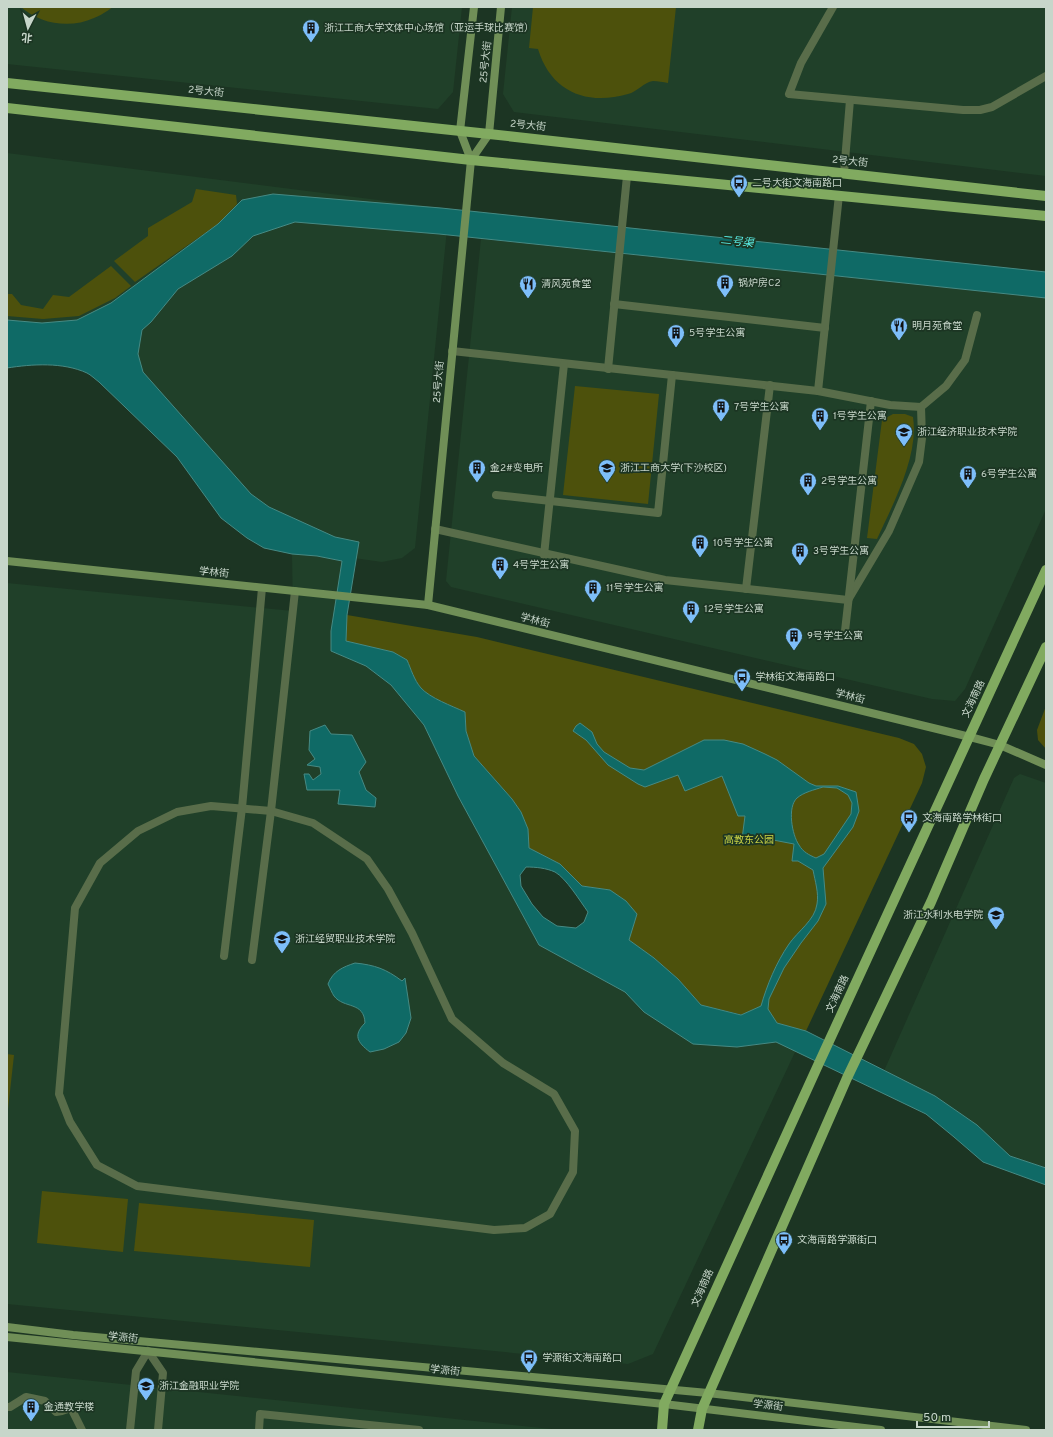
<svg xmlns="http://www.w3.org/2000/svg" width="1053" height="1437" font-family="Overpass,'Noto Sans SC',sans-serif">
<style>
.built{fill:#204029}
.green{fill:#4d510c}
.water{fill:#0f6a66;stroke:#468a84;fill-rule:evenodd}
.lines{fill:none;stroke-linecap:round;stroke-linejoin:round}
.street{stroke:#596d4a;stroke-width:8}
.secondary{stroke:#708f57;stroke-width:8}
.primary{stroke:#81aa60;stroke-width:10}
.labels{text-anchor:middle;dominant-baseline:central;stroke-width:3.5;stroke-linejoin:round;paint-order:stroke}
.poi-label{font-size:10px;fill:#c7d6ca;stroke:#1c3523;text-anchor:start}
.street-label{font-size:10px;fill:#c7d6ca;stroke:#1c3523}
.park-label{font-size:10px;fill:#c9d245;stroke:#1c3523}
.water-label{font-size:11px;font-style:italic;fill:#5bf3eb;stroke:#1c3523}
</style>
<rect width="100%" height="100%" fill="#1c3523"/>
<g class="built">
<polygon points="7,7 462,7 453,92 438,109 7,64"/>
<polygon points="512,7 1046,7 1046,176 514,112 503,94"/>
<polygon points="7,153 449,209 415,548 402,558 382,562 291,549 124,368 7,354"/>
<polygon points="481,239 1046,298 1046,509 965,689 955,701 932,699 451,587 446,581"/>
<polygon points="292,554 317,556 342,561 331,631 331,651 366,666 391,685 424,725 458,796 539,945 625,992 644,1012 737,1047 776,1042 796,1050 653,1354 628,1364 7,1304 7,583 293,611"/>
<polygon points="1020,774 1046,783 1046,1168 1010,1156 977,1125 935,1096 884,1071 1014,778"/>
<polygon points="7,1372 561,1430 7,1430"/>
</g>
<g class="green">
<path d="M21 7H113C107 11 100 16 94 18 70 29 40 24 21 7Z"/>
<path d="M533 7H676L668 83C663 82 658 81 653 81 644 82 637 92 628 94 587 106 551 92 538 49L529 48Z"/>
<polygon points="196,189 236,195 237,204 218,224 135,282 114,261 148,236 148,228 192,202"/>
<polygon points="111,266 131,286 115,298 79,316 43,319 7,316 7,294 12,294 21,305 43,309 53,295 69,297"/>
<polygon points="575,386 659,394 648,504 563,495"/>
<path d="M893 414H905L913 417C919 456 893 504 877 539L867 538 882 420Z"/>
<path d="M347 615 477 637 899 738 914 744 922 754 926 767 922 783 806 1031 777 1023 701 1005 678 979 654 958 628 940 637 914 610 890 582 886 560 864 529 848 528 829 521 812 512 799 474 756 466 731 465 712C452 706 430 698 421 688 414 680 411 669 407 660L393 652 346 641Z"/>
<polygon points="1046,706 1046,749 1038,740 1037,730"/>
<polygon points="7,1054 14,1055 7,1118"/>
<polygon points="42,1191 128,1199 123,1252 37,1243"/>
<polygon points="139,1203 314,1220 310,1267 134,1251"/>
</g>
<g class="water">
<path d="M273 194 441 208 1046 272V298L439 234 295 222 253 236 232 256 178 289 151 322 142 330 138 354 143 372 251 494 269 507 335 537 359 542 347 615 346 641 393 652 407 660C411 669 414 680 421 688 430 698 452 706 465 712L466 731 474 756 512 799 521 812 528 829 529 848 560 864 582 886 610 890 626 901 637 914 629 940 654 958 678 979 701 1005 741 1015 761 1006C767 985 776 963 789 944 798 931 815 920 817 904 819 893 815 881 813 870L798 861H792L794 844 768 839 767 843 742 839 745 816H738L722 776 685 791 678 775 645 787 638 784 608 765 586 740 573 731 576 726 580 723 592 732 597 744 604 752 630 768 644 770 704 740H724L743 744 765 754 777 760 809 783 816 786H838L856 792 859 811 853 827 823 868 826 904 818 921 801 943 784 968 769 999 768 1009 777 1023 806 1031 935 1096 977 1125 1010 1156 1046 1168V1185L983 1162 954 1137 926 1114 776 1042 737 1047 693 1044 644 1012 625 992 539 945 458 796 424 725 391 685 366 666 331 651V631L342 561 317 556 292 554 264 548 247 538 221 518 177 457 99 382C95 379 91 375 87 373 63 362 32 364 7 368V320L42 323 77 320 111 303 218 224 242 200ZM823 787 837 788 848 795 852 803 851 814 824 854 816 858C809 855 803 852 799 845 792 835 787 807 797 798 804 792 814 790 823 787ZM526 867C536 867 546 868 555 872 566 878 580 901 588 912L584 922 576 928 557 926 543 917 532 904 521 886 520 875Z"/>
<polygon points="325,725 331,734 352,735 366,762 359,772 366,790 376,798 375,807 338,804 340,790 307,790 304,774 309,774 313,780 321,774 320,767 307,765 315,759 309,750 310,731"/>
<path d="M355 963C375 965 386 969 402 981L405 978 411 1018 406 1033 399 1042 384 1049 370 1052C357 1042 353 1035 365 1023 364 1001 344 1009 334 996 332 993 330 988 328 984 333 971 343 967 355 963Z"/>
</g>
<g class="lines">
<g class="street">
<polyline points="833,7 801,63 789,94 963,110 980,110 992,107 1046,76"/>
<polyline points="844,173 850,100"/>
<polyline points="614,304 825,328"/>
<polyline points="452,351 818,391 890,405 921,407 946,386 965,360 977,315"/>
<polyline points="608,369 627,176"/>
<polyline points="818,391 839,195"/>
<polyline points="496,495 658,513 672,375"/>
<polyline points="435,529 665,580 848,600 889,531 919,462 922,438 921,407"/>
<polyline points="544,555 564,364"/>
<polyline points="746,589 770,385"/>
<polyline points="845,631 871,401"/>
<polygon points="211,806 271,811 313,823 367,859 388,889 412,933 452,1019 503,1063 554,1094 575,1131 573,1172 550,1214 525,1228 494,1230 137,1186 97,1165 70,1122 59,1094 75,908 100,863 138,831 177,812"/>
<polyline points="224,956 242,808 262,588"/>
<polyline points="252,960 271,811 295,591"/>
<polyline points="7,1407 10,1407 26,1397 45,1401 56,1412 62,1411 71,1408 82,1430"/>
<polyline points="130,1430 136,1371 148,1351 163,1373 158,1430"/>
<polyline points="259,1430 260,1414 419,1430"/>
</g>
<g class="secondary">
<polyline points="471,160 489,134 501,7"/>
<polyline points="7,561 428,605 970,737 1000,745 1046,765"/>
<polyline points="428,605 471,160 460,131 474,7"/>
<polyline points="7,1327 73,1335 708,1393 1026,1430"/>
<polyline points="7,1337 664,1404 881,1430"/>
</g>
<g class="primary">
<polyline points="7,83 489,134 1046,196"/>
<polyline points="7,108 471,160 1046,216"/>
<polyline points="662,1430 664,1404 819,1063 1046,570"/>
<polyline points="698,1430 702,1409 847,1078 931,902 984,779 1046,647"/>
</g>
</g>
<defs>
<g id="building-pin" transform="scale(0.9)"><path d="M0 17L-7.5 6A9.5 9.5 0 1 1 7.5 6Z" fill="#7dbef9" stroke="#1c3523"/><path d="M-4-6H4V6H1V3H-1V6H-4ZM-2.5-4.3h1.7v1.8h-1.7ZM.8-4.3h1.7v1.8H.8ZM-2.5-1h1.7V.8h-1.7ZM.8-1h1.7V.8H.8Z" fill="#111"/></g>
<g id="bus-pin" transform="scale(0.9)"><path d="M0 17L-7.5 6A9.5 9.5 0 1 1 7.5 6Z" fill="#7dbef9" stroke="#1c3523"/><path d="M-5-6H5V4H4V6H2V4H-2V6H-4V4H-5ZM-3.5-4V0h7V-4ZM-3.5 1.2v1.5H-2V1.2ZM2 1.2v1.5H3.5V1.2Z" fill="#111"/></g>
<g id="restaurant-pin" transform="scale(0.9)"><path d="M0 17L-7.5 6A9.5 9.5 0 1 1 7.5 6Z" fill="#7dbef9" stroke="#1c3523"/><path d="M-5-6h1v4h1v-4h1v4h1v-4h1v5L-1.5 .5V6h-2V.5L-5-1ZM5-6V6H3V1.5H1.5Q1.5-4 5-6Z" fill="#111"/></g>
<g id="university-pin" transform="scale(0.9)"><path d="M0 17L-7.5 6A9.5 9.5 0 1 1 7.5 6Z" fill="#7dbef9" stroke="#1c3523"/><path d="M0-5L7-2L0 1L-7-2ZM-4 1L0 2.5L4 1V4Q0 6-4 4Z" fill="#111"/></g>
</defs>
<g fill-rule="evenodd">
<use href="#building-pin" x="311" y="28"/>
<use href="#bus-pin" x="739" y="183"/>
<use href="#building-pin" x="725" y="283"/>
<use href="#restaurant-pin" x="528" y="284"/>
<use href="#restaurant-pin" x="899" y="326"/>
<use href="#building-pin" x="676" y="333"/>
<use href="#building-pin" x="721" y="407"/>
<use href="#building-pin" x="820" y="416"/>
<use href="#university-pin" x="904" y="432"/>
<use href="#building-pin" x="477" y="468"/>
<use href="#university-pin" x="607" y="468"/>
<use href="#building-pin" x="968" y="474"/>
<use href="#building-pin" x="808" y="481"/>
<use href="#building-pin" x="700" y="543"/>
<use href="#building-pin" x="800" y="551"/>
<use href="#building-pin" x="500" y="565"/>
<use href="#building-pin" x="593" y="588"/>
<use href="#building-pin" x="691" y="609"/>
<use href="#building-pin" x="794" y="636"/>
<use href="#bus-pin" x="742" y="677"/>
<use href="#bus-pin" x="909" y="818"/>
<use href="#university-pin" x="996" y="915"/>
<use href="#university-pin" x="282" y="939"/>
<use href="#bus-pin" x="784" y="1240"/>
<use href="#bus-pin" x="529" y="1358"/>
<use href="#university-pin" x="146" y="1386"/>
<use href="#building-pin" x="31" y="1407"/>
</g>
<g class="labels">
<g class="poi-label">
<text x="324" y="28">浙江工商大学文体中心场馆（亚运手球比赛馆）</text>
<text x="752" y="183">二号大街文海南路口</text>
<text x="738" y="283">锅炉房C2</text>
<text x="541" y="284">清风苑食堂</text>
<text x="912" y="326">明月苑食堂</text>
<text x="689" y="333">5号学生公寓</text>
<text x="734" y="407">7号学生公寓</text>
<text x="833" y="416">1号学生公寓</text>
<text x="917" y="432">浙江经济职业技术学院</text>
<text x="490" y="468">金2#变电所</text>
<text x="620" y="468">浙江工商大学(下沙校区)</text>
<text x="981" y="474">6号学生公寓</text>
<text x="821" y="481">2号学生公寓</text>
<text x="713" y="543">10号学生公寓</text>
<text x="813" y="551">3号学生公寓</text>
<text x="513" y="565">4号学生公寓</text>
<text x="606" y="588">11号学生公寓</text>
<text x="704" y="609">12号学生公寓</text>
<text x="807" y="636">9号学生公寓</text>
<text x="755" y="677">学林街文海南路口</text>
<text x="922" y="818">文海南路学林街口</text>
<text x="983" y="915" text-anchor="end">浙江水利水电学院</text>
<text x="295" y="939">浙江经贸职业技术学院</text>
<text x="797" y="1240">文海南路学源街口</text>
<text x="542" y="1358">学源街文海南路口</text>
<text x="159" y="1386">浙江金融职业学院</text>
<text x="44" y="1407">金通教学楼</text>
</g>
<g class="street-label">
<text transform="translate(486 62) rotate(-84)">25号大街</text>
<text transform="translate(206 92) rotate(6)">2号大街</text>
<text transform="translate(528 126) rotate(6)">2号大街</text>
<text transform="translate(850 162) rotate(6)">2号大街</text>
<text transform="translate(439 382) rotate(-85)">25号大街</text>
<text transform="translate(214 573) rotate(6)">学林街</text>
<text transform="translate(535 621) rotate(14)">学林街</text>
<text transform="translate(850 697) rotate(14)">学林街</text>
<text transform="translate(974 699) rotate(-65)">文海南路</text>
<text transform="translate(838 994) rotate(-65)">文海南路</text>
<text transform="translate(703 1288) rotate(-66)">文海南路</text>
<text transform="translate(123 1338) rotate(6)">学源街</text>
<text transform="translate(445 1371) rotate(6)">学源街</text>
<text transform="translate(768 1406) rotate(7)">学源街</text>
</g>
<g class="park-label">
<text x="749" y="840">高教东公园</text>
</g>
<g class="water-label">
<text transform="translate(737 242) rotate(6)">二号渠</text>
</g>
</g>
<rect width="1053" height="1437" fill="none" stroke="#c7d6ca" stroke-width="16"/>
<g transform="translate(28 28) rotate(186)" stroke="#1c3523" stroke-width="3" paint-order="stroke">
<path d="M0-3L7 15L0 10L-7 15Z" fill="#c7d6ca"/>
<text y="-6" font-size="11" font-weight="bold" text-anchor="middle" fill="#c7d6ca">北</text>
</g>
<path d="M917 1421v6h72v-6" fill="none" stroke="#c7d6ca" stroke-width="2"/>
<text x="923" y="1421" font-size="12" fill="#c7d6ca" stroke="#1c3523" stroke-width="3" paint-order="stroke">50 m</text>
</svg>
